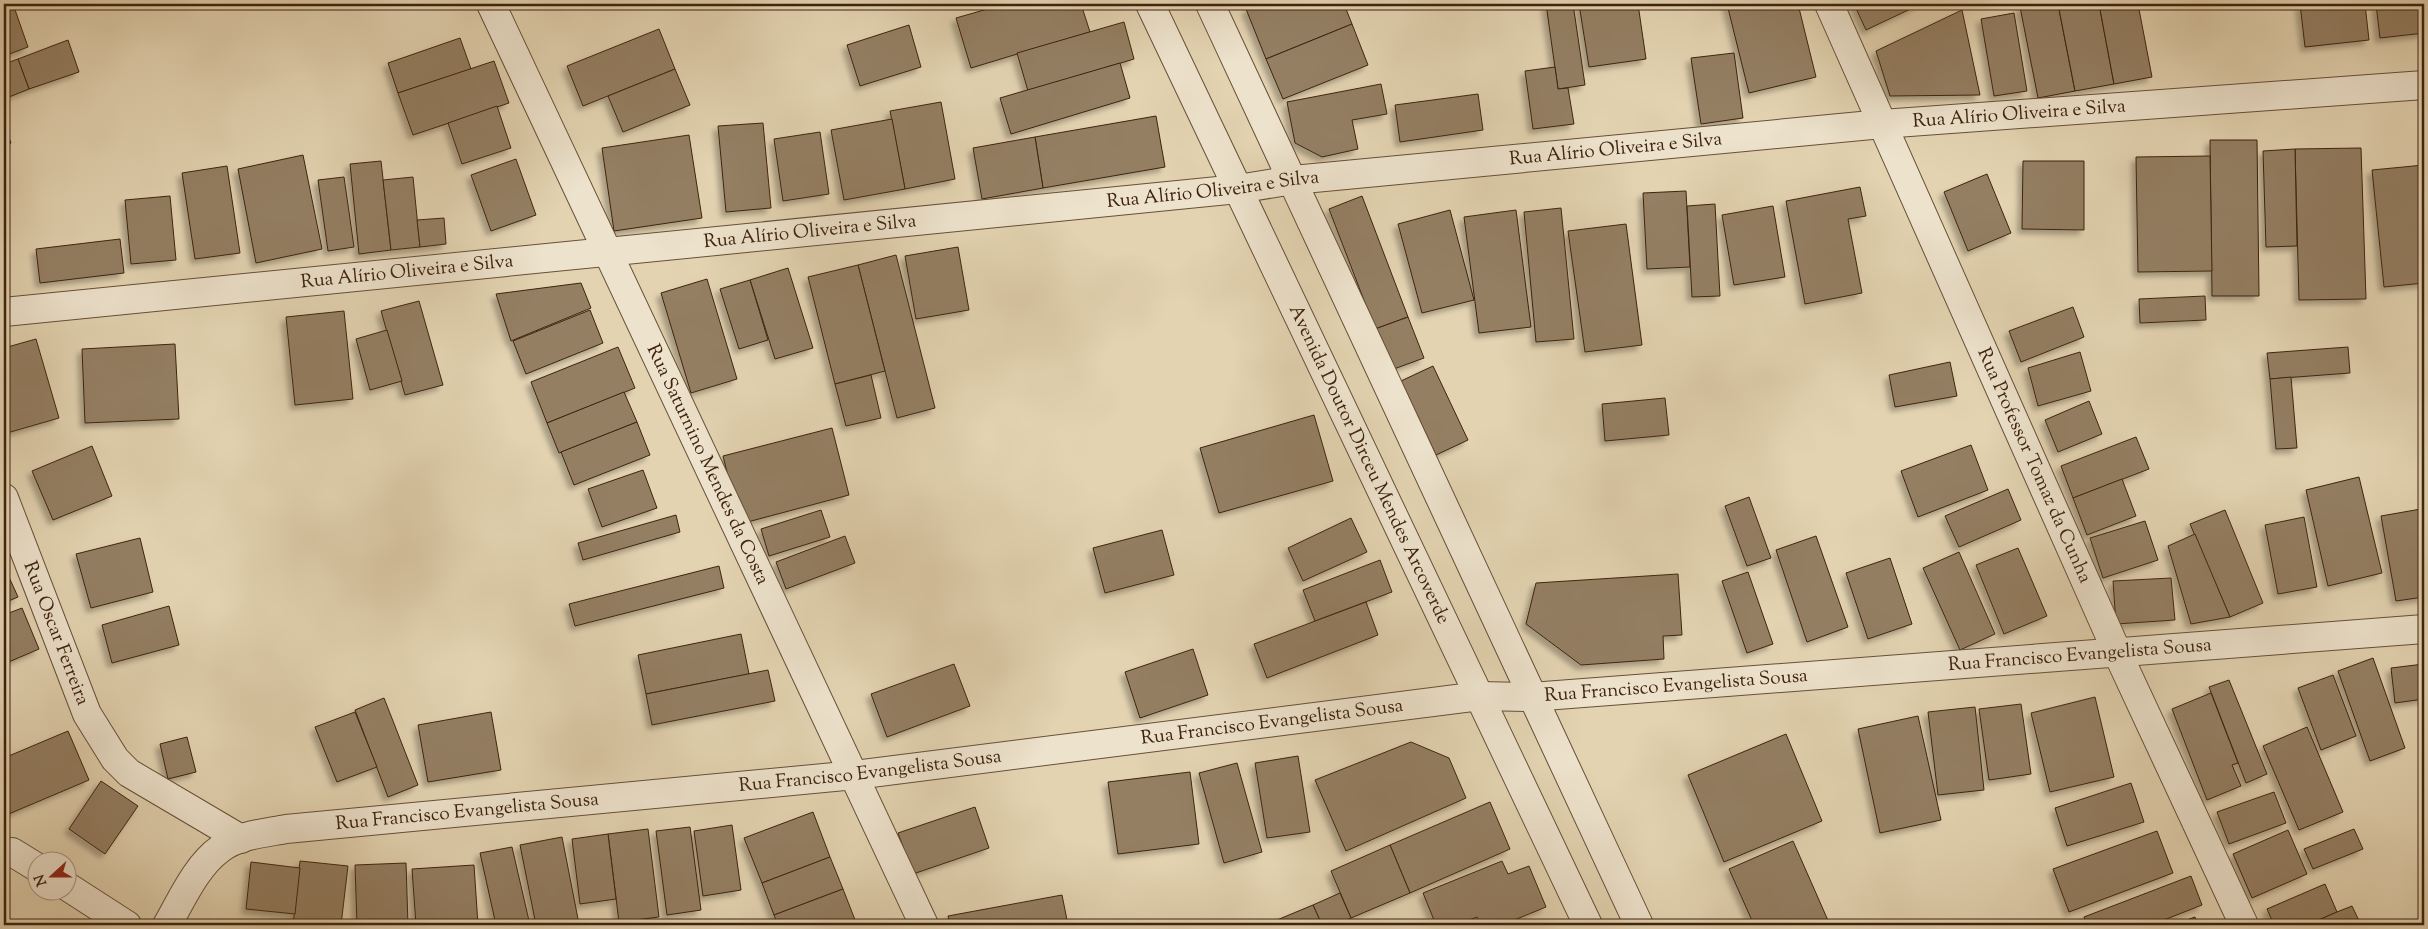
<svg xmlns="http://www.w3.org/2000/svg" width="2428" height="929" font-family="'Sorts Mill Goudy',serif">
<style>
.building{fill:#947f63;stroke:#3e230f;filter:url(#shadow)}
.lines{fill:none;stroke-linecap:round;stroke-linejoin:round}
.minor-casing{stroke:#674f38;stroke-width:30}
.minor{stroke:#ede2cc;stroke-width:28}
.labels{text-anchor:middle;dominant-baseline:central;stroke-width:4;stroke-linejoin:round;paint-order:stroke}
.street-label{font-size:19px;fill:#3e230f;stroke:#ede2cc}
</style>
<defs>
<filter id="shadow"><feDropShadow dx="-4.5" dy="4.5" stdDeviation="2.5" flood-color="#0004"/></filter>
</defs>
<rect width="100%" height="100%" fill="#e3d3b1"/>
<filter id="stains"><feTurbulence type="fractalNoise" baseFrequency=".004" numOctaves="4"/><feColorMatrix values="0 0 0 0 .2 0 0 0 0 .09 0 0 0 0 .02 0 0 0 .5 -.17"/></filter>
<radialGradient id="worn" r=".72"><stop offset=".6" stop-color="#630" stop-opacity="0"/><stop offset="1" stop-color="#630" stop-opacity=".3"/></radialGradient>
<g class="building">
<polygon points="4,4 13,4 28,47 4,56"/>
<polygon points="1005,4 1081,4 1090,32 971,68 956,18"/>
<polygon points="1260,4 1344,4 1352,24 1266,59 1246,9"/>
<polygon points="1546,4 1573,4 1585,85 1558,89"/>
<polygon points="1579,4 1638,4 1646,59 1589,67"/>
<polygon points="1727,4 1798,4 1816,77 1749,93"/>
<polygon points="1854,4 1921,4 1866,30"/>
<polygon points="2040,4 2058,4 2075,91 2038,98 2020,7"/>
<polygon points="2058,4 2099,4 2114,84 2075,91"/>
<polygon points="2099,4 2138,4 2152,77 2114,84"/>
<polygon points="2300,4 2365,4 2369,40 2305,47"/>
<polygon points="2376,4 2424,4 2424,33 2380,38"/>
<polygon points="1962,10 1980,95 1890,96 1876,51"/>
<polygon points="2014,13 2027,91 1994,96 1981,19"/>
<polygon points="1124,22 1134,59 1028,91 1017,53"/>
<polygon points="1352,24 1368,65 1283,99 1266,59"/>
<polygon points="909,25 921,67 860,86 847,45"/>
<polygon points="659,29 675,69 583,106 567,66"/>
<polygon points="460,38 471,69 398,93 388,63"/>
<polygon points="68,40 79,72 29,89 18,59"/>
<polygon points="1734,53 1743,118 1701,124 1691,58"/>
<polygon points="18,59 29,89 4,99 4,64"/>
<polygon points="494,61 509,103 413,135 398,93"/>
<polygon points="1120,63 1130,98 1011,134 1000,98"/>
<polygon points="1555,67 1558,89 1568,88 1574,124 1533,129 1525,71"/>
<polygon points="675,69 690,105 623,132 608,96"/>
<polygon points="1381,84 1387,114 1352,120 1358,149 1322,157 1295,143 1287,102"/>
<polygon points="1478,94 1483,130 1400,142 1395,105"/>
<polygon points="941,102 955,179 905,189 890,111"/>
<polygon points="497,106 511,148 462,164 448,123"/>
<polygon points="1156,116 1165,167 1043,188 1035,137"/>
<polygon points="892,119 905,189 844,200 831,130"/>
<polygon points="763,123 771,208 726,212 718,126"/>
<polygon points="4,125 11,143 4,146"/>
<polygon points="820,132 829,194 783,201 774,139"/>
<polygon points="689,135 702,218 614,231 602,148"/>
<polygon points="1035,137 1043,188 982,199 973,148"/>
<polygon points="2210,140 2257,140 2259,296 2212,296"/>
<polygon points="2361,148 2366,299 2299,300 2295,149"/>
<polygon points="2295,149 2297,246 2266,247 2263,151"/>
<polygon points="303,155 322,249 256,263 238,169"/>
<polygon points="2210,156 2212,271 2138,272 2136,157"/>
<polygon points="516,159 536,215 491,231 471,175"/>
<polygon points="381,161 391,250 359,254 350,164"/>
<polygon points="2023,161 2084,161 2084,230 2022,229"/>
<polygon points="2424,165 2424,283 2384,287 2372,170"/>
<polygon points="227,166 240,253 195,259 182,173"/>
<polygon points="1987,174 2011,233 1968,251 1944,192"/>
<polygon points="344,177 354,247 328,251 318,180"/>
<polygon points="413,177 420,247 391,250 383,180"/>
<polygon points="1860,187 1866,216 1848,219 1862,293 1805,304 1786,201"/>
<polygon points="1686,191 1690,267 1647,269 1643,193"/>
<polygon points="170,196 176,260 131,264 125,200"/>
<polygon points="1362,196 1408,317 1375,329 1329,209"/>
<polygon points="1715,204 1720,296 1692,297 1687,206"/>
<polygon points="1773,206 1785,277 1734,285 1722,215"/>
<polygon points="1561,208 1574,339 1536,342 1524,212"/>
<polygon points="1450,210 1474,300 1422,313 1398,224"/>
<polygon points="1516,210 1531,327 1479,333 1464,217"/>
<polygon points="444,218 446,244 420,247 417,220"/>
<polygon points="1626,224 1642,345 1585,352 1568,231"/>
<polygon points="120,239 124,273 40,283 36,249"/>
<polygon points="958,247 969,310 916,319 905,256"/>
<polygon points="896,255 935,408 897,418 858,265"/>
<polygon points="858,265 885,371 835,384 808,277"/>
<polygon points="788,268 813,348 775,359 750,280"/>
<polygon points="707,279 737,379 691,393 661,293"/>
<polygon points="750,280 768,340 739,349 720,289"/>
<polygon points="581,283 591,308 511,341 496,294"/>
<polygon points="2205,296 2206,320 2140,323 2139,299"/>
<polygon points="419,301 443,385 405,395 381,311"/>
<polygon points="2073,307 2084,337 2021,362 2009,331"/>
<polygon points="590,310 603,343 526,374 513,341"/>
<polygon points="344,311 353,399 295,405 286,317"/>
<polygon points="1408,317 1424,358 1391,370 1375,329"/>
<polygon points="387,330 402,381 370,390 356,339"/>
<polygon points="36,339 59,418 7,433 4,420 4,348"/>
<polygon points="175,344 179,419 85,423 82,349"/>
<polygon points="618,347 635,388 547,423 531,382"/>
<polygon points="2348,347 2350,373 2270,379 2267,353"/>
<polygon points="2080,352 2091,391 2038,406 2028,368"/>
<polygon points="1950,362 1957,396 1895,407 1889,375"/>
<polygon points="1433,366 1468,440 1436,455 1401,381"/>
<polygon points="871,375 881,418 846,426 835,384"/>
<polygon points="2291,377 2297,448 2276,449 2270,379"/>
<polygon points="624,392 637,422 559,453 547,423"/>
<polygon points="1665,398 1669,435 1605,441 1602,404"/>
<polygon points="2089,401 2102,434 2058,452 2045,420"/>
<polygon points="1314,415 1333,481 1219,513 1200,448"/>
<polygon points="637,422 650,455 574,485 561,452"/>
<polygon points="832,428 849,495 740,524 723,456"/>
<polygon points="2136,437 2149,469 2073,498 2061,466"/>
<polygon points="1971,445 1988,490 1918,517 1901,471"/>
<polygon points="92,446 112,496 53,520 32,471"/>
<polygon points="643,470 657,508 602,527 588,489"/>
<polygon points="2359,477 2382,573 2328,586 2306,490"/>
<polygon points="2122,479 2136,516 2087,535 2073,498"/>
<polygon points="2008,489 2021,520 1959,547 1945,516"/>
<polygon points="1749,497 1771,558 1747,566 1725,506"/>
<polygon points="2421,509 2424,528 2424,597 2396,601 2381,516"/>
<polygon points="821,510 830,537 769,556 761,529"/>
<polygon points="2225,510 2263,603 2230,617 2190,524"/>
<polygon points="676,515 680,532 583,560 578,543"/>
<polygon points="2304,517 2317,587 2278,594 2265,525"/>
<polygon points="1351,518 1367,552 1303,581 1288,548"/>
<polygon points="2145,521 2158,560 2103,578 2090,538"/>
<polygon points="1162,530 1174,575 1105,593 1093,548"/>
<polygon points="2195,534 2230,617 2191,624 2168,546"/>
<polygon points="845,536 855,563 786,589 776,562"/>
<polygon points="1816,536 1848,627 1807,642 1776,550"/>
<polygon points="140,538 153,592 91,608 76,554"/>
<polygon points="2018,548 2047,616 2004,634 1976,565"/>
<polygon points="1959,552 1995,634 1960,650 1923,568"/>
<polygon points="1890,558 1912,624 1868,639 1846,573"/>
<polygon points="1380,560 1392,592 1315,621 1303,590"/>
<polygon points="4,566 18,597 4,603"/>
<polygon points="719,566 724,588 575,626 569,604"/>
<polygon points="1748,572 1773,644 1747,653 1722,581"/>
<polygon points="1678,574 1682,635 1663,636 1664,659 1581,665 1526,624 1536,583"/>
<polygon points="2171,578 2175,620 2116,624 2113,581"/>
<polygon points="1366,602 1378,635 1267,678 1254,644"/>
<polygon points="169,606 179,645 112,663 102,625"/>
<polygon points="22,608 39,649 4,664 4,615"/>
<polygon points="741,634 749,674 646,694 638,655"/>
<polygon points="1193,649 1208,695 1140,718 1125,672"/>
<polygon points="2373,658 2405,748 2370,761 2338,671"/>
<polygon points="954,664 970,706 887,737 871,694"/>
<polygon points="2424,664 2424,699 2395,703 2391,668"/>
<polygon points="768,670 775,701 652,725 646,694"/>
<polygon points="2333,675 2356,736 2321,750 2298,688"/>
<polygon points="2229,680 2267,774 2246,783 2209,687"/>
<polygon points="2211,693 2238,763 2232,765 2241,786 2207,800 2172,709"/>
<polygon points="2095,697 2114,777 2050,792 2031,713"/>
<polygon points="384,698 418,785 388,797 355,710"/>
<polygon points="2021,704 2031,774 1989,780 1979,709"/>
<polygon points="1975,707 1984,790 1938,795 1928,712"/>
<polygon points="355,712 377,767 337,782 315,727"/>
<polygon points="491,712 501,770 428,782 418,725"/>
<polygon points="1918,716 1941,820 1880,833 1858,729"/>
<polygon points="2307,727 2343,812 2299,830 2263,746"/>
<polygon points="68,731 89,780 4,816 4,758"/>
<polygon points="1786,734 1822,821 1724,862 1688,775"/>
<polygon points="187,737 196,772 168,779 160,744"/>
<polygon points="1411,742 1449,758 1466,798 1346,851 1315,780"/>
<polygon points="1298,756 1310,832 1267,838 1255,763"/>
<polygon points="1237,763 1262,852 1224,863 1199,773"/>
<polygon points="1190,772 1199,844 1118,854 1108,782"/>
<polygon points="101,781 138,806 105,854 69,829"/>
<polygon points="2131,783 2144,822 2067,846 2055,808"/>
<polygon points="2274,792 2286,823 2229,844 2217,812"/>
<polygon points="1490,802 1510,849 1410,893 1390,845"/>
<polygon points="975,807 989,848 913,874 898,833"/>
<polygon points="813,812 830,857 762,883 744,838"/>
<polygon points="732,825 741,890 703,896 694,831"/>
<polygon points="690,827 701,910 667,915 656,831"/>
<polygon points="648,829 659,917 619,922 608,834"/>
<polygon points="2354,829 2363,849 2313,869 2304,849"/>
<polygon points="2288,830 2307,874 2252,898 2233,854"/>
<polygon points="2157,831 2173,873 2069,912 2053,869"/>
<polygon points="608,834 616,899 580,904 572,839"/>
<polygon points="562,837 579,924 536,925 520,845"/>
<polygon points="1793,841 1830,925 1754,925 1729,869"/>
<polygon points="1390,845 1410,893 1351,918 1331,871"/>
<polygon points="512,847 530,925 496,925 480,853"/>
<polygon points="830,857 843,889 774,915 762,883"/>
<polygon points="300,861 348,866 341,925 293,925"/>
<polygon points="1502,861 1508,874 1529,866 1546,907 1502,925 1481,925 1477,917 1456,925 1436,925 1423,893"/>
<polygon points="251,862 300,868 295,914 246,909"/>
<polygon points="406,863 408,925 357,925 355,865"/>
<polygon points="474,865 478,925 416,925 412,869"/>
<polygon points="2191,876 2202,905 2151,925 2087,925 2084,917"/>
<polygon points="2325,884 2337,912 2307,925 2274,925 2267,909"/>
<polygon points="843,889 857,925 778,925 774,915"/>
<polygon points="1340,893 1351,918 1335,925 1322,925 1313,905"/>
<polygon points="1062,895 1068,925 950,925 948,916"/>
<polygon points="1313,905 1322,925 1265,925"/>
<polygon points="2352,906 2361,925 2307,925 2337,912"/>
<polygon points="2195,917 2198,925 2172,925"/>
</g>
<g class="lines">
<g class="minor-casing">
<g id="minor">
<path id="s1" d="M491 4 924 925"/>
<path id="s2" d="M1150 4 1588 925"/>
<polyline points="1210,4 1639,925"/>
<path id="s3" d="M1829 4 2117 652 2244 925"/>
<path id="s4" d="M4 312 1238 189 1293 180 1882 124 2424 85"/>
<path id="s5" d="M4 498 87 714 115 759 129 773 241 839"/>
<polyline points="12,852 38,868"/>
<polyline points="68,887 127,925"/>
<path id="s6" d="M167 925C181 901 196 866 220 849 238 835 265 833 286 829L855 775 1480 696 1531 697 2424 629"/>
</g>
</g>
<use href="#minor" class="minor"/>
</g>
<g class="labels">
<g class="street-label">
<text stroke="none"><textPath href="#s4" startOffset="2025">Rua Alírio Oliveira e Silva</textPath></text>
<text stroke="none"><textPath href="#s4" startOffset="1620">Rua Alírio Oliveira e Silva</textPath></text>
<text stroke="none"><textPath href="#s4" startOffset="1215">Rua Alírio Oliveira e Silva</textPath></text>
<text stroke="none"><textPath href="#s4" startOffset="810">Rua Alírio Oliveira e Silva</textPath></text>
<text stroke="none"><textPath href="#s4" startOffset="405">Rua Alírio Oliveira e Silva</textPath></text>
<text stroke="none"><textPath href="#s1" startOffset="509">Rua Saturnino Mendes da Costa</textPath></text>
<text stroke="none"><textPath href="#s2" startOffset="510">Avenida Doutor Dirceu Mendes Arcoverde</textPath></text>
<text stroke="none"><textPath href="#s3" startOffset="505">Rua Professor Tomaz da Cunha</textPath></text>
<text stroke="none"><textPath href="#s5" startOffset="145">Rua Oscar Ferreira</textPath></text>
<text stroke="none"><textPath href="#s6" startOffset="1966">Rua Francisco Evangelista Sousa</textPath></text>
<text stroke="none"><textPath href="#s6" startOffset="1561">Rua Francisco Evangelista Sousa</textPath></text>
<text stroke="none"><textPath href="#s6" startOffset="1155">Rua Francisco Evangelista Sousa</textPath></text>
<text stroke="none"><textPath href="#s6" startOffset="750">Rua Francisco Evangelista Sousa</textPath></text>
<text stroke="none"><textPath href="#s6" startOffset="345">Rua Francisco Evangelista Sousa</textPath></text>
</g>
</g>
<rect width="2428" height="929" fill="none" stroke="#e3d3b1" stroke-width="20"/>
<rect x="5" y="5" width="2418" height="919" fill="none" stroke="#3e230f" stroke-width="2.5"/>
<rect x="10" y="10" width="2408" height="909" fill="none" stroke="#3e230f"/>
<g transform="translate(52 876) rotate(249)"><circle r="24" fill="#ede2cc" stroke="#a79680"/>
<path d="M0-4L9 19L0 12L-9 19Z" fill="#8f2418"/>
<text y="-8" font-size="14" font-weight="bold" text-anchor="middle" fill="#3e230f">N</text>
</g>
<rect width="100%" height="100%" filter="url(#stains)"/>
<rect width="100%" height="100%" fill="url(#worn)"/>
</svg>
